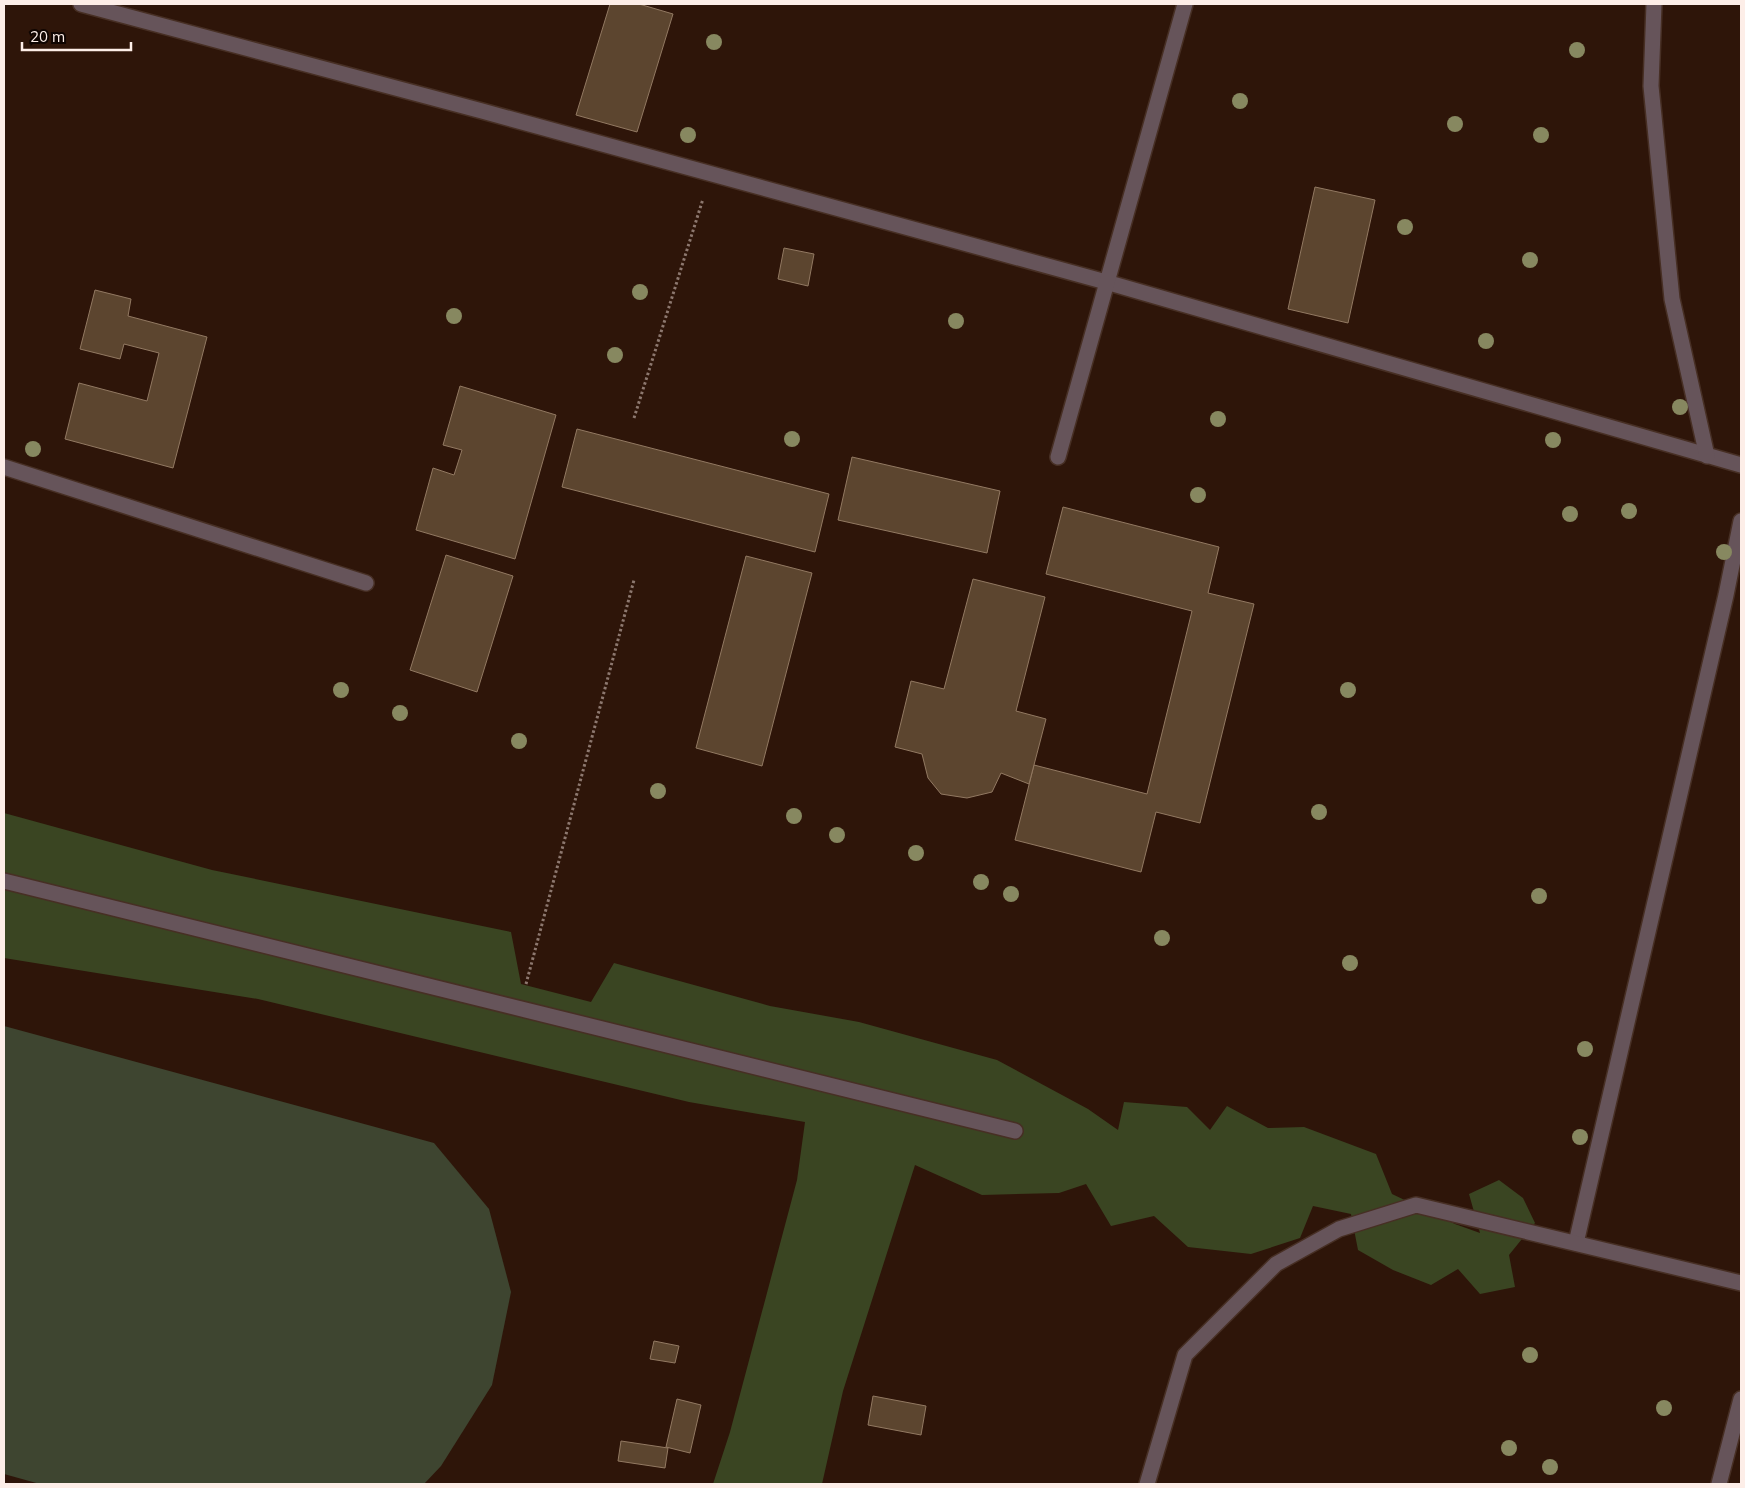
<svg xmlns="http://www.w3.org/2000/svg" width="1745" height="1488" font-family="Mulish,sans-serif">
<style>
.green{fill:#3e4530}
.forest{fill:#3a4522}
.building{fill:#5c452f;stroke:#927962}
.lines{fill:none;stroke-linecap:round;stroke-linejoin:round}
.street-casing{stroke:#472f24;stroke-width:18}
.path{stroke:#8d786f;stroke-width:3;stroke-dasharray:2.5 2.5;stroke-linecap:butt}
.street{stroke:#66545a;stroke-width:15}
.tree{fill:#878860}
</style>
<rect width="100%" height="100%" fill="#2e1509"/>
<polygon class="green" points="4,1026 434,1143 489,1209 511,1292 492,1385 441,1466 424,1484 40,1484 4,1474"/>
<polygon class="forest" points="4,813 212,870 511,932 521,984 591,1002 614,963 770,1006 859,1022 997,1060 1088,1109 1118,1130 1124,1102 1187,1107 1210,1130 1227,1106 1268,1128 1304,1127 1376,1154 1392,1194 1455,1224 1480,1233 1469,1194 1499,1180 1523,1198 1535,1223 1509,1255 1515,1287 1480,1294 1458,1269 1431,1285 1393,1270 1358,1250 1351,1214 1313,1206 1300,1238 1251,1254 1188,1247 1154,1216 1111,1226 1086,1184 1059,1193 982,1195 915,1165 843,1391 822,1484 713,1484 730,1432 797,1180 805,1122 689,1102 258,999 4,958"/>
<g class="building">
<polygon points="610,4 639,4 673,14 637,132 576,115"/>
<polygon points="1315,187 1375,200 1348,323 1288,309"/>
<polygon points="784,248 814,254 808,286 778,279"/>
<polygon points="95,290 131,299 128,316 207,337 173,468 65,439 79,383 147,401 159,353 124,344 120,359 80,349"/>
<polygon points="460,386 556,415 515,559 416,530 433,468 454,475 462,450 443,445"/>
<polygon points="577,429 829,494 815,552 562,487"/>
<polygon points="852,457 1000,491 987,553 838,520"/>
<polygon points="1063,507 1219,547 1208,593 1254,604 1200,823 1156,812 1141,872 1015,840 1034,765 1147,794 1192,611 1046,574"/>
<polygon points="446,555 513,576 477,692 410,670"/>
<polygon points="746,556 812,573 762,766 696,748"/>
<polygon points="973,579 1045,597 1016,711 1046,719 1029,784 1001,773 992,792 967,798 941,794 928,778 922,754 895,747 911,681 944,689"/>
<polygon points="654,1341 679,1346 675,1363 650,1359"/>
<polygon points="873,1396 926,1406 921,1435 868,1425"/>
<polygon points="677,1399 701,1405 690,1453 666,1447"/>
<polygon points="621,1441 668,1448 665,1468 618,1461"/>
</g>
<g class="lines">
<g class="street-casing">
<g id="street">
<polyline points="81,4 482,111 1106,282 1741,465"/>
<polyline points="1654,4 1651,86 1672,299 1707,456"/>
<polyline points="1058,457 1185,4"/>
<polyline points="4,467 366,583"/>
<polyline points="4,881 1015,1131"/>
<polyline points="1576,1243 1726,595 1741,521"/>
<polyline points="1147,1484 1185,1355 1276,1264 1339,1229 1416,1205 1741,1283"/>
<polyline points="1719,1484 1741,1399"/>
</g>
</g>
<g class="path">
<polyline points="634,418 703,199"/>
<polyline points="526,984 634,580"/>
</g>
<use href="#street" class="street"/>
</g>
<g class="tree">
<circle cx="714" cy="42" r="8"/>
<circle cx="1577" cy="50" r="8"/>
<circle cx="1240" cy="101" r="8"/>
<circle cx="1455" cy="124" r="8"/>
<circle cx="688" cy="135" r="8"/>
<circle cx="1541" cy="135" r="8"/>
<circle cx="1405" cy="227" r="8"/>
<circle cx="1530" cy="260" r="8"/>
<circle cx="640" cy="292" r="8"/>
<circle cx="454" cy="316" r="8"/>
<circle cx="956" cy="321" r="8"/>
<circle cx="1486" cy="341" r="8"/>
<circle cx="615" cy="355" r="8"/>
<circle cx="1680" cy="407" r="8"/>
<circle cx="1218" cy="419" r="8"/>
<circle cx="792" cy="439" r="8"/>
<circle cx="1553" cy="440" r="8"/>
<circle cx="33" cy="449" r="8"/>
<circle cx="1198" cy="495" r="8"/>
<circle cx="1629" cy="511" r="8"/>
<circle cx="1570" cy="514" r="8"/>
<circle cx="1724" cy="552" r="8"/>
<circle cx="341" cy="690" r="8"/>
<circle cx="1348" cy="690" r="8"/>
<circle cx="400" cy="713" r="8"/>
<circle cx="519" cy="741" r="8"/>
<circle cx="658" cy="791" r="8"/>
<circle cx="1319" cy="812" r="8"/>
<circle cx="794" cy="816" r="8"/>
<circle cx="837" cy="835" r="8"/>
<circle cx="916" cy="853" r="8"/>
<circle cx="981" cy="882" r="8"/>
<circle cx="1011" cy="894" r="8"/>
<circle cx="1539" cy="896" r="8"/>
<circle cx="1162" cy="938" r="8"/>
<circle cx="1350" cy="963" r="8"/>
<circle cx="1585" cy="1049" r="8"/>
<circle cx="1580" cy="1137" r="8"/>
<circle cx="1530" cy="1355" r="8"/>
<circle cx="1664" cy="1408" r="8"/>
<circle cx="1509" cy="1448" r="8"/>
<circle cx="1550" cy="1467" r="8"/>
</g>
<rect width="1745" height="1488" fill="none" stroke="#fdeee8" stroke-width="10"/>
<path d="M22 42v8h109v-8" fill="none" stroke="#fdeee8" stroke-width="2.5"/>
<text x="30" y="42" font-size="15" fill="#fdeee8" stroke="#0f0502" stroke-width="4" paint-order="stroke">20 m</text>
</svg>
